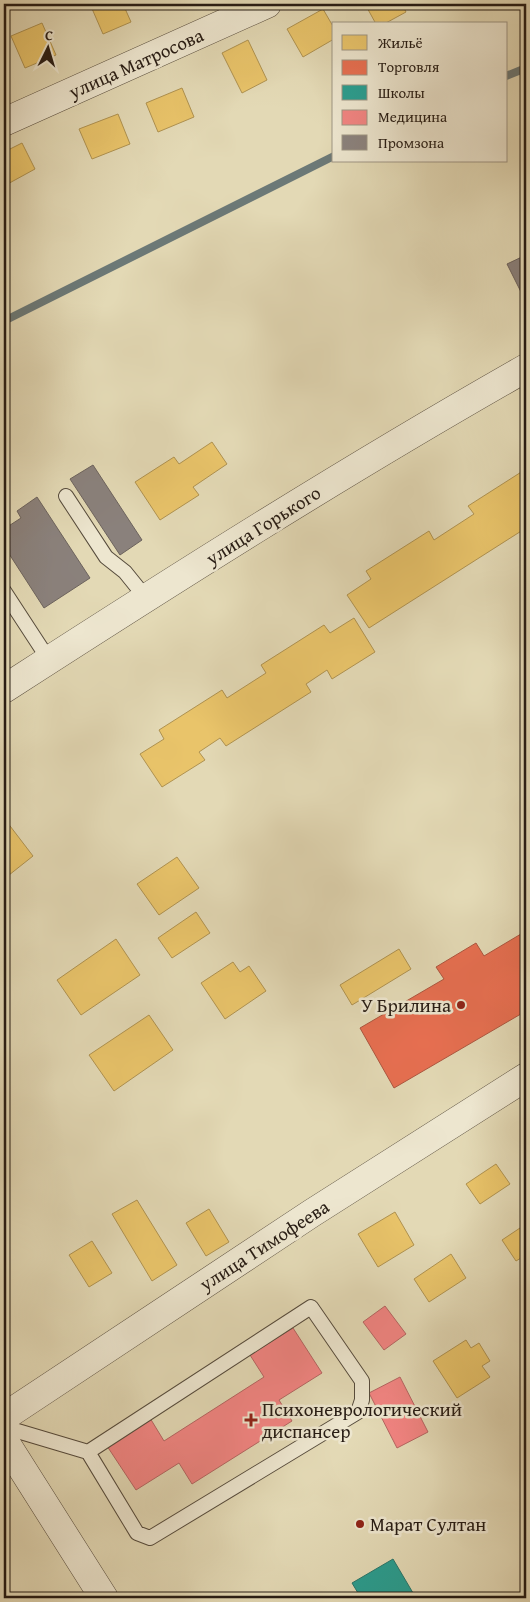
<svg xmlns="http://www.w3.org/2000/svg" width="530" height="1602" font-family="'Gentium Book Plus',serif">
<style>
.homes{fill:#e9c46a;stroke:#af9250}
.shops{fill:#e76f51;stroke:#ad563f}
.schools{fill:#2a9d8f;stroke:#29766a}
.health{fill:#f28482;stroke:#b56561}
.industry{fill:#8a817c;stroke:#6c635d}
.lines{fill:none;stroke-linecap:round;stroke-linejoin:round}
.stream{stroke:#6c7977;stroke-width:8}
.service-casing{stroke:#564b3c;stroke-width:16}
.minor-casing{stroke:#564b3c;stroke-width:29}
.service{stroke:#ede6cf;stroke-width:14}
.minor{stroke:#ede6cf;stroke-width:28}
.poi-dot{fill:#8f2418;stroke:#ede6cf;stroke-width:2}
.labels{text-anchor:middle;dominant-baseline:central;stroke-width:5;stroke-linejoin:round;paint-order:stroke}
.street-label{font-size:19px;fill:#271c14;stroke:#ede6cf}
.poi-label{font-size:19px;fill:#271c14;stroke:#ede6cf;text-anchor:start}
</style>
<rect width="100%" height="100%" fill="#e3d9b5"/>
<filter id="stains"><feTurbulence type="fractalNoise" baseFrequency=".004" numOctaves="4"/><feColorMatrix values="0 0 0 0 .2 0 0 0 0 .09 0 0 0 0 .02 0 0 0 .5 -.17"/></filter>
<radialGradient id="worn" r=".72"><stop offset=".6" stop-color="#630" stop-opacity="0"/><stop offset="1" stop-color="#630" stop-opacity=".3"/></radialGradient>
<g class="homes">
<polygon points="90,4 123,4 131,22 103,34"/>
<polygon points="365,4 402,4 406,12 384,24 376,24"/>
<polygon points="323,9 334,28 334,39 303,57 287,29"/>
<polygon points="42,23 56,55 25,68 11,36"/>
<polygon points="248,40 267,80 242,93 222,53"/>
<polygon points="182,88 194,117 158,132 146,103"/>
<polygon points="118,114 130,144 92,159 79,129"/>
<polygon points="22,143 35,169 4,186 4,152"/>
<polygon points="212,442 227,464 193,487 199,495 160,520 135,482 174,457 179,464"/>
<polygon points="526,469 526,528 369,628 347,595 371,579 366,571 429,531 434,540 474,514 468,506"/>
<polygon points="354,618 375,652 332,679 327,670 306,684 311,692 226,746 220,738 199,752 205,760 162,787 140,754 164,739 159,730 222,690 227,698 266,673 261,665 324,625 330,633"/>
<polygon points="7,822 33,856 4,879 4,825"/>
<polygon points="177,857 199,888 159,915 137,884"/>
<polygon points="196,912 210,933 172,958 158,938"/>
<polygon points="116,939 140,975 81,1015 57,980"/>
<polygon points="399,949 411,969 352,1005 340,985"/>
<polygon points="233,962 240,972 249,966 266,991 225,1019 201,983"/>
<polygon points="149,1015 173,1050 114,1091 89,1055"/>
<polygon points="4,1071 9,1079 4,1082"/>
<polygon points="496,1164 510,1184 480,1204 466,1184"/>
<polygon points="137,1200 177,1265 152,1281 112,1214"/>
<polygon points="209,1209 229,1242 206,1256 186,1223"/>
<polygon points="395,1212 414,1245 378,1267 358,1234"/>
<polygon points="526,1224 526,1255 516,1261 502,1240"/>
<polygon points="92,1241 112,1273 89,1287 69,1255"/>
<polygon points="451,1254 466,1278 429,1302 414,1279"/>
<polygon points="466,1340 471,1348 479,1343 490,1361 482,1366 490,1377 457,1398 433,1361"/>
</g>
<polygon class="shops" points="526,931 526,1011 394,1088 360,1028 444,979 436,967 476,943 484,956"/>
<polygon class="schools" points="393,1559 416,1598 361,1598 352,1583"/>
<g class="health">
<polygon points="385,1306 406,1334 384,1350 363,1322"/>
<polygon points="293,1328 322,1373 279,1400 292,1421 192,1484 179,1463 136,1490 107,1446 150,1418 164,1441 264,1377 250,1355"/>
<polygon points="400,1377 428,1432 397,1448 369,1393"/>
</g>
<g class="industry">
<polygon points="526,255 526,299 525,300 507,264"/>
<polygon points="93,465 142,540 120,555 70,479"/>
<polygon points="37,497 90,578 44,608 4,546 4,529 21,518 17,511"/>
</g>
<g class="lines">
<g class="stream">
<polyline points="506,76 526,68"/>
<polyline points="4,321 334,156"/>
</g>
<g class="service-casing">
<g id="service">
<polyline points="66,496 106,557 125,572 146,598"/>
<polyline points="4,591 49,660"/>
<polyline points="4,1427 88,1452 137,1533 150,1538 358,1412 362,1400 362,1381 311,1307 88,1452"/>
</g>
</g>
<g class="minor-casing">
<g id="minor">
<polyline points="4,122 267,4"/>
<path d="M4 689C176 578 348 469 526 368"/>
<polyline points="4,1417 312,1213 526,1077"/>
<polyline points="4,1440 104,1598"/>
</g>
</g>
<use href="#service" class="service"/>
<use href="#minor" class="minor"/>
</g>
<g class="poi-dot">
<circle cx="461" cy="1005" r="5"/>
<path d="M248.5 1412.5h5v5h5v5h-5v5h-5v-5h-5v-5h5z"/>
<circle cx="360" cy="1524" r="5"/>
</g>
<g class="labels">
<g class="street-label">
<text transform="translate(136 63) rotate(-24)">улица Матросова</text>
<text transform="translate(263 525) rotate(-32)">улица Горького</text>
<text transform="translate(264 1245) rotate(-33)">улица Тимофеева</text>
</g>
<g class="poi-label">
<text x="451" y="1005" text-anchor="end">У Брилина</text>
<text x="262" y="1409">Психоневрологический<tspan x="262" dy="22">диспансер</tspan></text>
<text x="370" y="1524">Марат Султан</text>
</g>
</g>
<rect width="530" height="1602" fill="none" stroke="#e3d9b5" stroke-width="20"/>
<rect x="5" y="5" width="520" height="1592" fill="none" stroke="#271c14" stroke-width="2.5"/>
<rect x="10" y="10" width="510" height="1582" fill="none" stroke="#271c14"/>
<rect x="332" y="22" width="175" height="140" fill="#ede6cf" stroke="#9e9584"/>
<rect x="342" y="35" width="25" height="15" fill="#e9c46a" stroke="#9e9584"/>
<text x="378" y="48" font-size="15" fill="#271c14">Жильё</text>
<rect x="342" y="60" width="25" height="15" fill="#e76f51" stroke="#9e9584"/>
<text x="378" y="72" font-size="15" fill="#271c14">Торговля</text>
<rect x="342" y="85" width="25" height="15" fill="#2a9d8f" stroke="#9e9584"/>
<text x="378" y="98" font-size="15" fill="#271c14">Школы</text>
<rect x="342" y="110" width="25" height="15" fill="#f28482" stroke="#9e9584"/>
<text x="378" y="122" font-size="15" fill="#271c14">Медицина</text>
<rect x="342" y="135" width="25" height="15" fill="#8a817c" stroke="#9e9584"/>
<text x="378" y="148" font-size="15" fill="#271c14">Промзона</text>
<g transform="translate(48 48) rotate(5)" stroke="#ede6cf" stroke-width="4" paint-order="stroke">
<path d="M0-4L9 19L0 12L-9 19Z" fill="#271c14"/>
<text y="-8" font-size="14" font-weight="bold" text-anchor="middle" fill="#271c14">С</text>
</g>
<rect width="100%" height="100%" filter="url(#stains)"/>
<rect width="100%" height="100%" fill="url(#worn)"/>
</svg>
